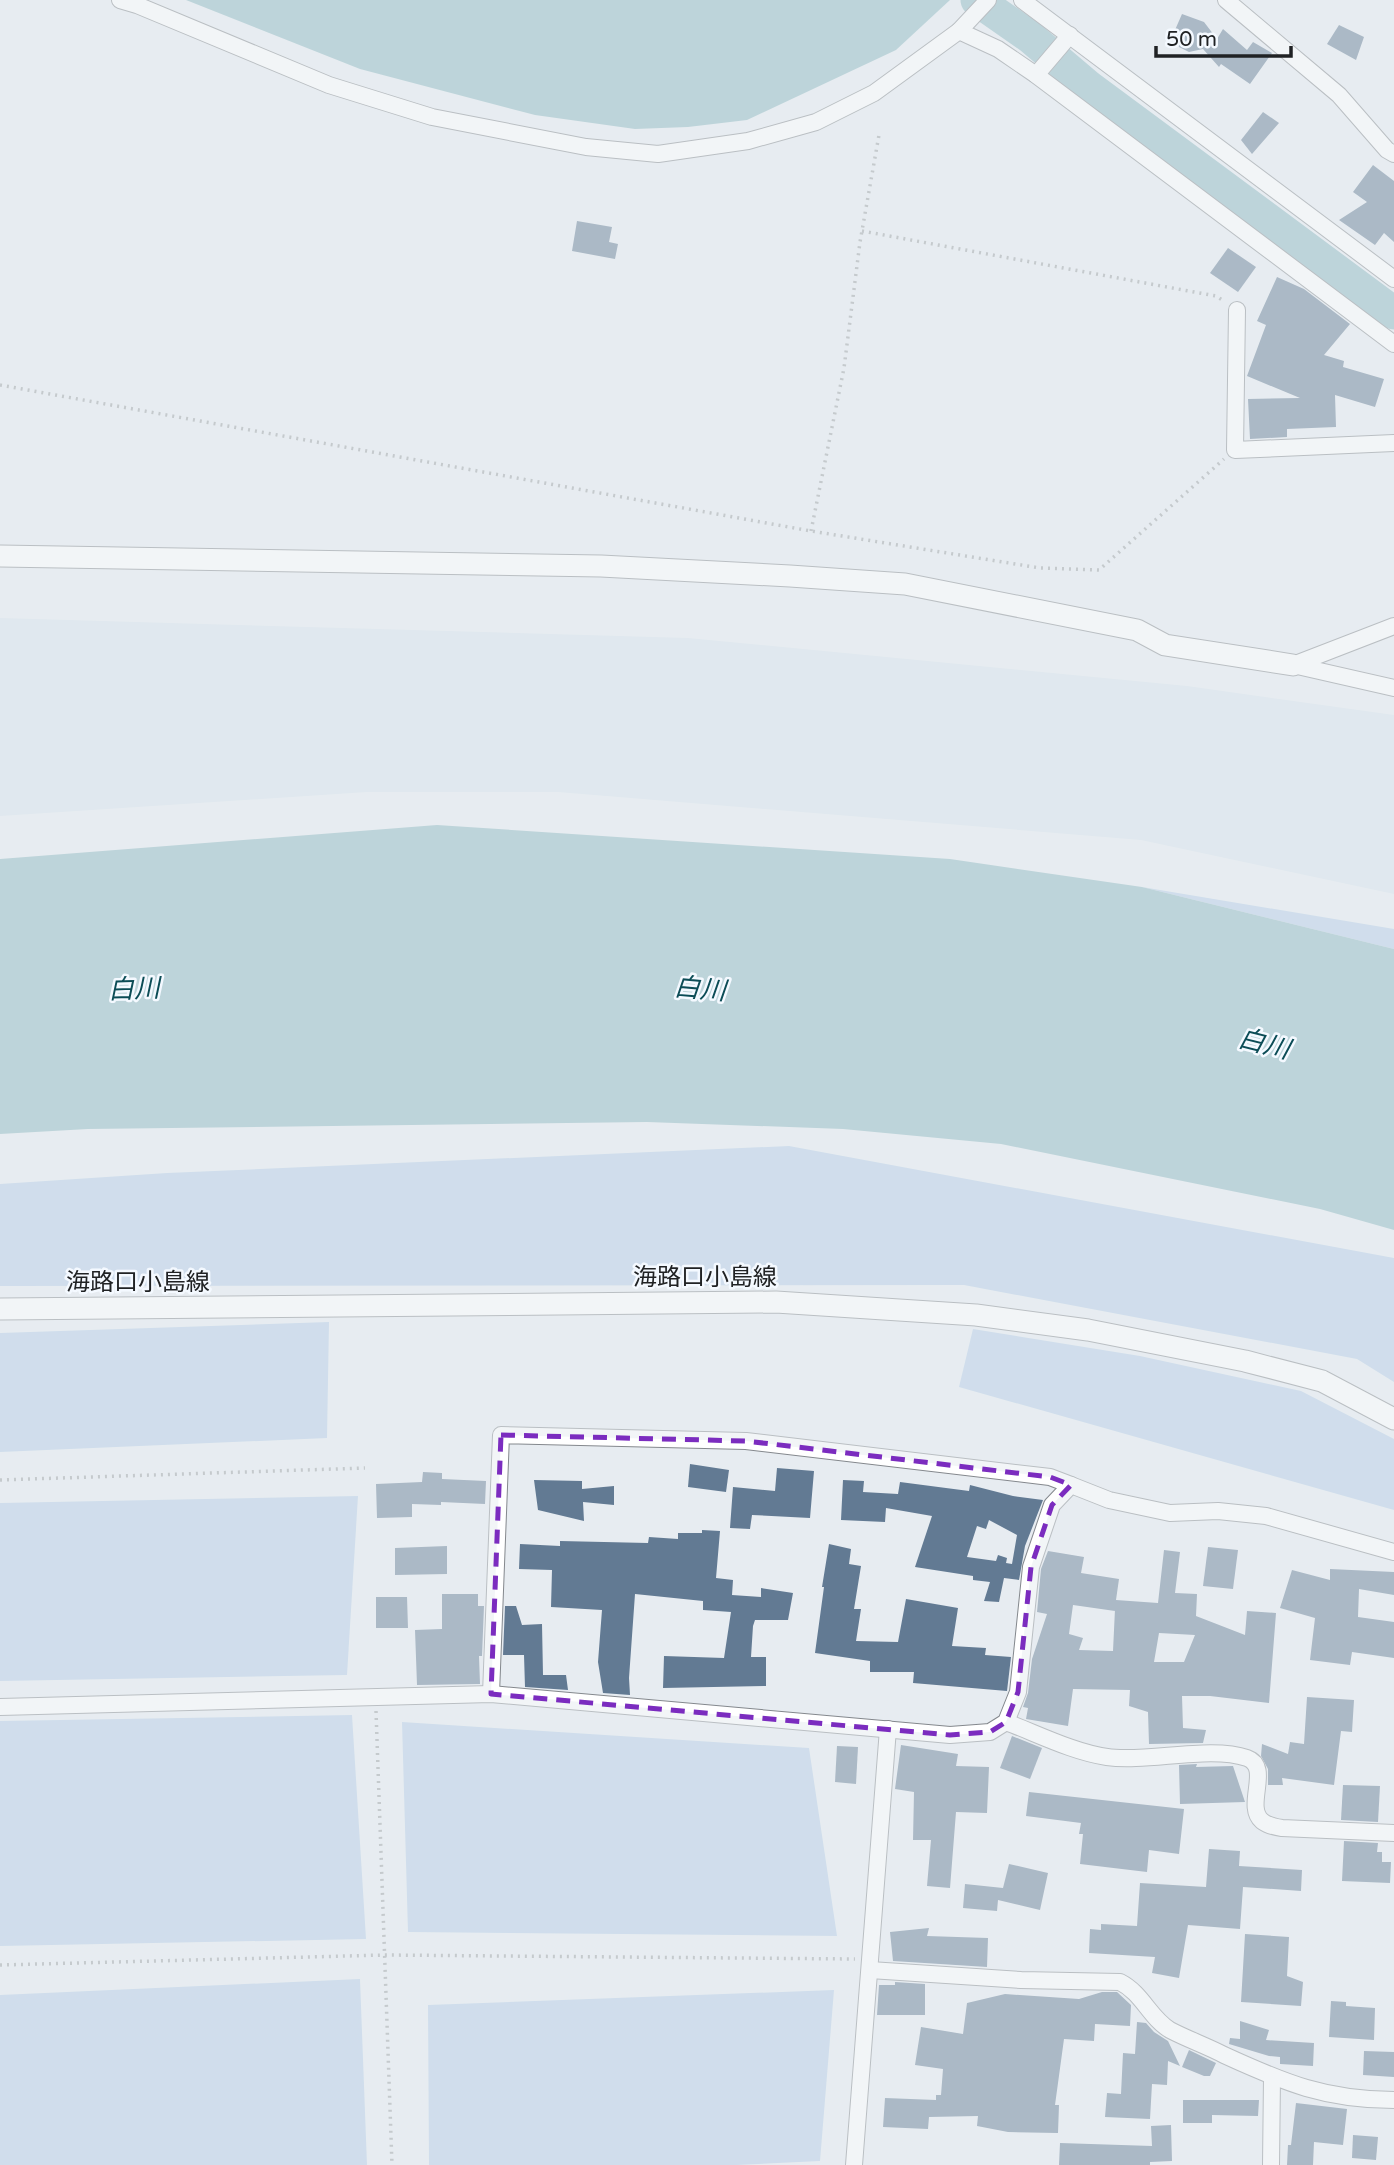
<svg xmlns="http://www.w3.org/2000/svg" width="1394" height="2165" font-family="'Varela Round','Noto Sans JP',sans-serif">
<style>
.built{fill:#d7e2ed}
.green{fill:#b3cbe6}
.water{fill:#8bb6bf}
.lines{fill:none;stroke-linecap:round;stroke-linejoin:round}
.river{stroke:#8bb6bf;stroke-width:33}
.building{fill:#627a93;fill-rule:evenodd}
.street-casing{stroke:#84888d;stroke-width:18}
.secondary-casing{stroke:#84888d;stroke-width:23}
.path{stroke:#9b9fa3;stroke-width:3.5;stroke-dasharray:2 5;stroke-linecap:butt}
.street{stroke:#fff;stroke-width:16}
.secondary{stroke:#fff;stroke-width:21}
.marked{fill:none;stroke:#7b2cbf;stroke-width:5;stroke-dasharray:14 9;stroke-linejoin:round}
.labels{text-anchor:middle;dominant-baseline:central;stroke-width:5;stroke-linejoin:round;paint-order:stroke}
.street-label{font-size:24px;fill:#202224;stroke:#f4f9ff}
.water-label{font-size:26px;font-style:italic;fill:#0b4c56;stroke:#f4f9ff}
</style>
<rect width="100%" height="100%" fill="#e7ecf1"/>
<polygon class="built" points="0,618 688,638 1187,686 1394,715 1394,894 1141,840 558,792 367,792 0,816"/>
<g class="green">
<polygon points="1142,887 1394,929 1394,949"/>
<polygon points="789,1146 1394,1258 1394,1382 1357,1359 964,1285 0,1286 0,1184 167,1173"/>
<polygon points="329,1322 327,1438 0,1452 0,1333"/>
<polygon points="973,1329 1140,1356 1301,1391 1394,1439 1394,1510 959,1387"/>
<polygon points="358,1496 347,1675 0,1681 0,1503"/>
<polygon points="352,1715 366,1939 0,1946 0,1721"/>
<polygon points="402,1722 809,1748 837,1936 408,1932"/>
<polygon points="360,1979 367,2165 0,2165 0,1995"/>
<polygon points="834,1990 820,2161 737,2165 429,2165 428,2005"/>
</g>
<g class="water">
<polygon points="186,0 950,0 896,50 747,120 688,127 635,129 535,115 360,69"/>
<polygon points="437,825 950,859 1142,887 1394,949 1394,1230 1320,1209 1001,1144 843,1129 647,1122 88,1129 0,1134 0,859"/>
</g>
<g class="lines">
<polyline class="river" points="977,0 1030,37 1089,87 1394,313"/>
</g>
<g class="building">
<polygon points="1182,14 1204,22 1217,39 1223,29 1247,50 1253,42 1272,53 1250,84 1221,64 1219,67 1203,49 1189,52 1179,47 1175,36 1175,30"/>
<polygon points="1339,25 1364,37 1356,60 1327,44"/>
<polygon points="1263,112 1279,123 1252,154 1241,140"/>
<polygon points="1373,165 1394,181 1394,242 1384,233 1375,245 1339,220 1367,202 1353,192"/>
<polygon points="577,221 612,227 609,242 618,244 615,259 572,251"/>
<polygon points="1228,248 1256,267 1238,292 1210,273"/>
<polygon points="1277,277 1304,289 1350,324 1324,355 1344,361 1343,367 1384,379 1375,407 1335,395 1336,427 1287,429 1287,437 1250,439 1248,399 1300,398 1247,376 1266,325 1257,321"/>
<polygon points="690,1464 729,1470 726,1492 688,1487"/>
<polygon points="777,1468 814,1471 810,1518 752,1515 750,1529 730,1528 733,1487 775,1491"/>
<polygon points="423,1472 442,1473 442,1479 486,1481 485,1504 441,1502 441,1505 412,1504 412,1517 377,1518 376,1484 422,1482"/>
<polygon points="534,1480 582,1481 582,1489 614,1486 614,1505 583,1502 584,1521 538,1510"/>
<path d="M843 1480 864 1481 863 1492 898 1494 900 1482 969 1491 970 1485 1013 1496 1043 1500 1025 1546 1019 1580 1004 1578 999 1602 984 1601 990 1582 973 1580V1576L915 1567 932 1516 886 1508 885 1522 841 1520ZM989 1520 1017 1535 1012 1564 1006 1563 1007 1558 998 1555 996 1561 967 1557 977 1526 986 1529Z"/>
<polygon points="702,1530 720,1531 716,1578 733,1580 732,1595 761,1597 761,1588 793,1593 788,1620 755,1620 753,1626 751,1657 766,1657 766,1686 663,1688 664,1656 724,1658 731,1612 703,1610 703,1601 635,1594 629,1678 630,1695 603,1693 598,1662 602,1610 551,1607 552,1570 519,1569 520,1544 560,1546 560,1541 648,1543 649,1537 678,1539 678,1533 702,1533"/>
<polygon points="829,1544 851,1549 849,1564 861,1566 854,1609 861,1609 856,1641 898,1642 906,1599 958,1608 952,1646 986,1648 985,1655 1011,1657 1007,1691 913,1683 914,1672 870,1672 870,1661 815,1653 824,1587 822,1587"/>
<polygon points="447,1546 447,1574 395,1575 395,1548"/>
<polygon points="1208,1547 1238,1550 1233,1589 1203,1586"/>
<path d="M1164 1550 1180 1552 1175 1593 1197 1594 1196 1616 1245 1635 1247 1611 1276 1613 1269 1703 1210 1696H1182L1183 1728 1206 1730 1203 1743 1149 1744 1148 1712 1129 1706 1130 1690 1073 1689 1068 1726 1026 1719 1028 1708 1023 1707 1028 1693 1032 1659 1047 1614 1037 1612 1041 1569 1048 1551 1084 1557 1081 1573 1119 1579 1116 1600 1158 1603ZM1073 1605 1115 1611V1609L1113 1651 1079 1650 1083 1638 1069 1634ZM1159 1633 1195 1635 1184 1662H1154Z"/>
<polygon points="1330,1569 1394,1572 1394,1595 1359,1589 1358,1617 1394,1622 1394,1658 1352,1652 1350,1665 1310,1660 1315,1618 1280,1608 1292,1570 1330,1580"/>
<polygon points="442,1594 478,1594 478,1606 484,1606 482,1656 479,1656 480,1684 417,1685 415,1630 442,1629"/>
<polygon points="376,1597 407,1597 408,1628 376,1628"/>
<polygon points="505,1606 516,1606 522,1625 542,1624 543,1675 566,1675 568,1690 525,1687 524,1655 503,1655"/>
<polygon points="1307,1697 1354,1700 1352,1732 1341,1731 1334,1785 1282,1778 1283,1785 1268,1785 1268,1769 1261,1756 1262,1744 1288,1754 1290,1742 1304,1744"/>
<polygon points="1012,1736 1042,1748 1030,1779 1000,1768"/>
<polygon points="901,1745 958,1754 956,1766 989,1767 987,1813 956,1812 950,1888 927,1886 931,1840 913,1840 914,1792 895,1789"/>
<polygon points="837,1746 858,1747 856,1784 835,1782"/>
<polygon points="1197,1764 1196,1767 1233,1766 1245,1802 1180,1804 1179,1765"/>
<polygon points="1343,1785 1380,1786 1378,1822 1341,1820"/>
<polygon points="1029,1792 1184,1809 1179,1854 1149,1850 1147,1872 1080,1864 1083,1834 1079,1834 1081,1823 1026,1816"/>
<polygon points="1344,1841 1378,1843 1377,1852 1382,1852 1382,1862 1391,1862 1390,1883 1342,1881"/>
<polygon points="1209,1849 1240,1851 1239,1866 1302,1870 1301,1891 1243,1887 1240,1929 1188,1925 1179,1978 1152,1973 1155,1957 1089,1953 1090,1929 1101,1930 1101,1924 1137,1926 1140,1883 1206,1887"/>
<polygon points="1009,1864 1048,1873 1040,1910 998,1900 997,1911 963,1908 965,1884 1003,1888"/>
<polygon points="929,1928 927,1936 988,1938 987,1967 893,1961 890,1932"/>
<polygon points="1245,1934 1289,1937 1287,1976 1303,1982 1301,2006 1241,2002"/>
<polygon points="895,1982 925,1984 925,2015 877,2015 879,1985 895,1985"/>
<polygon points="1102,1992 1117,1992 1131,2005 1130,2026 1095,2024 1094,2041 1064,2039 1055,2105 1059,2105 1058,2133 1008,2132 977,2126 978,2116 929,2117 928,2129 883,2127 885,2098 936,2100 936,2095 941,2095 943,2069 915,2065 921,2027 963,2034 967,2003 1005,1994 1079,1999"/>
<polygon points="1331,2001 1346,2002 1346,2006 1375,2008 1374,2040 1329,2037"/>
<polygon points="1240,2021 1269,2030 1266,2040 1314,2043 1313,2066 1280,2064 1280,2057 1269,2056 1229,2044 1230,2038 1240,2039"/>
<polygon points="1137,2022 1146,2023 1154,2032 1168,2041 1180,2066 1168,2061 1167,2085 1152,2084 1150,2119 1105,2117 1107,2093 1121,2094 1123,2053 1135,2054"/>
<polygon points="1189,2050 1216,2063 1210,2076 1204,2076 1182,2067"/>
<polygon points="1364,2051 1394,2052 1394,2077 1363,2075"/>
<polygon points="1183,2100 1259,2100 1258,2116 1212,2115 1212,2123 1183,2123"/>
<polygon points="1296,2103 1347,2109 1343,2145 1314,2142 1313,2165 1287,2165 1288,2145 1291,2145"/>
<polygon points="1171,2125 1172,2161 1150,2162 1150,2165 1059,2165 1060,2143 1152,2146 1151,2126"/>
<polygon points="1353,2135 1378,2137 1376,2160 1352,2158"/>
</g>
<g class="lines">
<g class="street-casing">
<g id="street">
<polyline points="120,0 137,5 329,85 432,117 586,147 658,154 748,141 816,122 874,93 959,31 988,0"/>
<polyline points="1022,0 1394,279"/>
<polyline points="1226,0 1339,95 1387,150 1394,154"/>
<polyline points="959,31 998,49 1036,75 1394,344"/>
<polyline points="1036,75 1070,35"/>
<polyline points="1237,310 1235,450 1394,443"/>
<polyline points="1293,665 1394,626"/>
<polyline points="1293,665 1394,688"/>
<polyline points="491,1694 501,1435 746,1441 1050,1477 1071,1485"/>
<polyline points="0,1707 491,1694 950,1735 990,1732 1006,1722 1018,1692 1031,1567 1052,1505 1071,1485 1109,1500 1170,1513 1218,1511 1266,1516 1394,1552"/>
<path d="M1006 1722C1038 1734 1073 1752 1107 1757 1147 1763 1210 1745 1247 1758 1272 1767 1244 1806 1262 1821 1267 1825 1275 1827 1282 1828L1394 1833"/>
<path d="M870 1970 1021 1980 1120 1982C1142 1993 1150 2018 1170 2030 1187 2039 1207 2046 1224 2055 1285 2083 1326 2100 1394 2100"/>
<polyline points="854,2165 888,1729"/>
<polyline points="1271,2165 1272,2077"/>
</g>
</g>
<g class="secondary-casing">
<g id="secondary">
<polyline points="0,556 601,566 790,576 905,584 1137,630 1165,645 1293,665"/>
<polyline points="0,1309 776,1302 976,1315 1088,1330 1245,1361 1322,1381 1394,1419"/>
</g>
</g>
<g class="path">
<polyline points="862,231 1216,296 1224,301"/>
<polyline points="0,385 811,531 1040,568 1099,570 1224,459"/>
<polyline points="811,531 844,368 860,242 879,135"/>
<polyline points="0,1480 365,1468"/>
<polyline points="376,1711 392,2165"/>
<polyline points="0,1965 385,1955 855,1959"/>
</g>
<use href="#street" class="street"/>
<use href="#secondary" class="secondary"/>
</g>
<path d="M0 0H1394V2165H0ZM501 1435 746 1441 1050 1477 1071 1485 1052 1505 1031 1567 1018 1692 1006 1722 990 1732 950 1735 491 1694Z" fill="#e7ecf1" fill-opacity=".55" fill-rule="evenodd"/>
<path class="marked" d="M501 1435 746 1441 1050 1477 1071 1485 1052 1505 1031 1567 1018 1692 1006 1722 990 1732 950 1735 491 1694Z"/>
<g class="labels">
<g class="street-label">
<text x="705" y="1277">海路口小島線</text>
<text x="138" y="1282">海路口小島線</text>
</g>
<g class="water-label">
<text transform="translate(134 989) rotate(-2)">白川</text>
<text transform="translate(700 989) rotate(5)">白川</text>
<text transform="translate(1264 1044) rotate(14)">白川</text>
</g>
</g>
<path d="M1156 46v10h135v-10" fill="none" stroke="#202224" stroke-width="3.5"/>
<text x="1166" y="46" font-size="21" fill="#202224" stroke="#f4f9ff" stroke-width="5" paint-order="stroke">50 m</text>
</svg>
